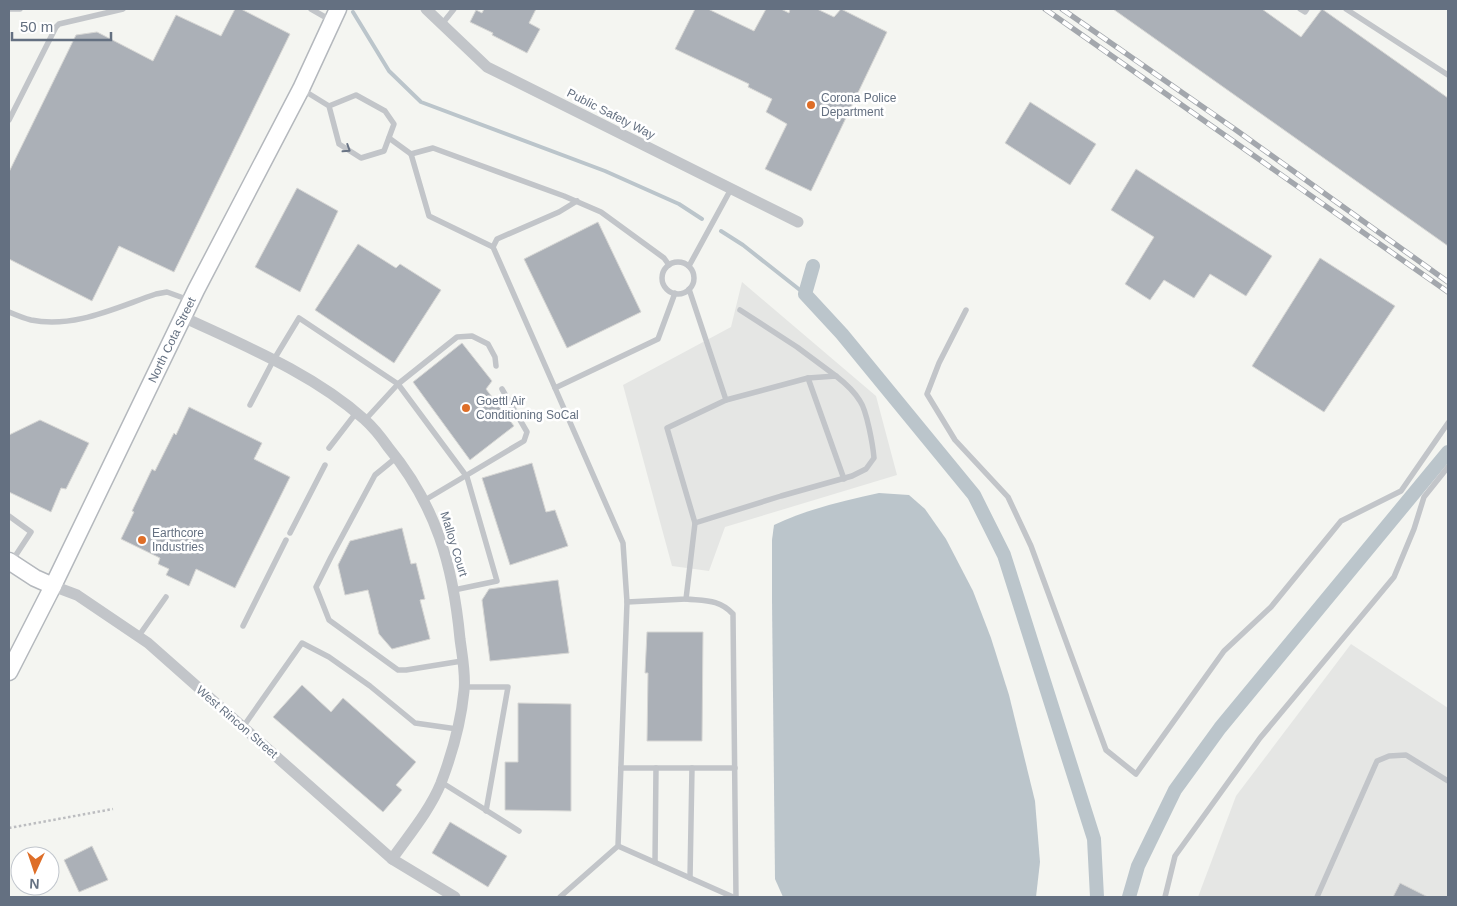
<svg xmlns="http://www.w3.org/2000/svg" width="1457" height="906" font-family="Arial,sans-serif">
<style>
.built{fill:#e5e6e4}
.water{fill:#bbc5cb}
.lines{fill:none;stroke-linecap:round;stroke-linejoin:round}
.stream{stroke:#bbc5cb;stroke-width:4}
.canal{stroke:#bbc5cb;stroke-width:14}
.building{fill:#abb0b7;stroke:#d6d6d4}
.secondary-casing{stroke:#b4b8bd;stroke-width:19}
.path{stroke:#bcbdc0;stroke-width:2.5;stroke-dasharray:2.5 2.5;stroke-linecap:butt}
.lane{stroke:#c2c5c9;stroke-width:5.5}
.street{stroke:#c2c5c9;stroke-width:11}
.secondary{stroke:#fff;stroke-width:16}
.rail-casing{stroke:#a3a7ad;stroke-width:5.5}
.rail{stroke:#fff;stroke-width:4;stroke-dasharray:11;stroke-linecap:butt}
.oneway{stroke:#697485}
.poi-dot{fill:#de6e28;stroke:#fff;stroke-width:2}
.labels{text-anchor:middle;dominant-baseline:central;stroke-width:5;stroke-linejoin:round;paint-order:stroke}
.poi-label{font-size:12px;fill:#647081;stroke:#fff;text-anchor:start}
.street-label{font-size:12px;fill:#647081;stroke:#fff}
</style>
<rect width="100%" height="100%" fill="#f4f5f1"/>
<g class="built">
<polygon points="742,282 876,396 897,475 725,527 709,571 672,566 623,385 731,327"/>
<polygon points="1351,644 1448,708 1448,897 1198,897 1236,796"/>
</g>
<path class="water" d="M879 493 909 495 925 509 946 539 973 591 991 638 1009 695 1035 801 1040 862 1036 897H783L775 879 772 601V540L774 525C808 509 843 501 879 493Z"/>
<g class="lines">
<g class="stream">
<polyline points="353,12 389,71 421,102 605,171 679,204 702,219"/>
<polyline points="721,231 743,245 805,294"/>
</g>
<g class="canal">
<polyline points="813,266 805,294 842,334 974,495 1004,555 1094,839 1097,897"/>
<polyline points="1129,897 1138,866 1175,790 1220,728 1448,452"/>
</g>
</g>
<g class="building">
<polygon points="235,9 241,9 290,34 174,272 119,246 92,301 9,259 9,172 76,35 97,32 153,61 176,15 221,36"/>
<polygon points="484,9 536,9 529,23 540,29 527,53 492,35 493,33 470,22 476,10 482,13"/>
<polygon points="695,9 708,9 754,31 766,9 781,9 789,13 790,9 817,9 834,17 841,9 887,32 811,191 765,169 787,124 766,112 772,99 748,87 749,84 675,49"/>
<polygon points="1113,9 1262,9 1301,37 1322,9 1448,98 1448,246"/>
<polygon points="1030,102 1096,144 1070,185 1005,143"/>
<polygon points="1136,169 1272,256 1246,296 1210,274 1194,298 1164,280 1150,300 1125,284 1154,237 1111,210"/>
<polygon points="297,188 338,211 300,292 255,267"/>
<polygon points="598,222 641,312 567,348 524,259"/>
<polygon points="358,244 396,268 400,264 441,290 394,363 315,310"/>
<polygon points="1320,258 1395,306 1324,412 1252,366"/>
<polygon points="462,343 492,381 486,389 514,426 470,460 413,382"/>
<polygon points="189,407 262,443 254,459 290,477 235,588 196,569 189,586 166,575 169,569 158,564 160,558 121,539 134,512 132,511 152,469 155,471 174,433 176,435"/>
<polygon points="40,420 89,443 66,489 61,488 51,512 9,492 9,435"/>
<polygon points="532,463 546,512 555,510 568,546 510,565 482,478"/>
<polygon points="402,528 411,564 416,563 425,599 420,600 430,639 392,649 379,634 368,590 345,595 338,565 350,541"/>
<polygon points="558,580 569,653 490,661 482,600 489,589"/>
<polygon points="647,632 703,632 702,741 647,741 648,673 645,673"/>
<polygon points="302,685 331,712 343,698 416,762 396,785 402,790 383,812 273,717"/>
<polygon points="518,703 571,704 571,811 505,810 505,762 518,762"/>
<polygon points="450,822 507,856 488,887 432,853"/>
<polygon points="92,846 108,880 79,892 64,860"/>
<polygon points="1400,883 1428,897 1393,897"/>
</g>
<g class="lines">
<g class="secondary-casing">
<g id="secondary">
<polyline points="9,561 35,578 53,586"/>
<polyline points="9,672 53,586 196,290 301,89 338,9"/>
</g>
</g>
<polyline class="path" points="9,828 113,809"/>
<g class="lane">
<polyline points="9,9 20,9"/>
<polyline points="311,9 332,21"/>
<polyline points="1300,9 1305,12 1307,9"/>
<polyline points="1346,9 1448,75"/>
<polyline points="442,24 454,9"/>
<polyline points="303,90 329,106 339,144 361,158 384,151 394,124 385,111 356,95 329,106"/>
<polyline points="9,120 56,27 59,24 123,9"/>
<polyline points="389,138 411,154 433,148 564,196 601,212 664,258 669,265"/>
<polyline points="411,154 429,216 493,247 555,388 658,339 675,293"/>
<polyline points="493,247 497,239 559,212 577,201"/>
<circle cx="678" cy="278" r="16"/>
<polyline points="689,266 731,189"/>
<polyline points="740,310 797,347 836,376"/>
<polyline points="966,310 939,363 927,394 955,440 1008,497 1031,546 1106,750 1136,774 1224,651 1271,607 1341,521 1401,491 1448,423"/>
<path d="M9 312C16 315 23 318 31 320 74 329 117 307 156 294L167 292 189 300"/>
<polyline points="808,378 844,479"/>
<polyline points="555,388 623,543 627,602 686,599 695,523 667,428 726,400 689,289"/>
<polyline points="250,405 273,361 299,318 398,384 467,477 497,581 454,590"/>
<polyline points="365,420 398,384 457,337 472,336 488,344 495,357 496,366"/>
<polyline points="329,448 356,413"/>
<polyline points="397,457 375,475 331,557 316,587 329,620 398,670 406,670 462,661"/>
<polyline points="425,500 524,441 527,432 502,389"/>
<polyline points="9,516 31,532 12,561"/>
<path d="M695 523 781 496 852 476 866 469 874 458C873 446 867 411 860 401 854 391 845 383 836 376L808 378 726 400"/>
<polyline points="290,533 325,465"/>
<path d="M686 599C705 601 719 599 733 614L736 897"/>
<polyline points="243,626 286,540"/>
<polyline points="138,637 166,597"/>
<polyline points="464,687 508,687 486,811"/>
<polyline points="243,727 302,643 329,657 370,686 415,723 457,729"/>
<polyline points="621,768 735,768"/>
<polyline points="441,782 519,831"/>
<polyline points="618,846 733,897"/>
<polyline points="655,862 656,768"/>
<polyline points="690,878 692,768"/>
<polyline points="560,897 618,846 627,602"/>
<polyline points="1165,897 1175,856 1260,738 1394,577 1414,529 1424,497 1448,467"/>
<polyline points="1317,897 1377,761 1389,756 1406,755 1448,781"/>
</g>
<g class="street">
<polyline points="426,9 487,67 798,222"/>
<path d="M183 317C245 346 312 373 364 419 373 427 381 437 388 447 436 505 453 565 460 639 462 655 466 674 464 691 461 722 452 754 441 783 430 810 409 835 392 859"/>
<polyline points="53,586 77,595 148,643 392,859 455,897"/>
</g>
<use href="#secondary" class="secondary"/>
<g class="rail-casing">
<g id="rail">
<polyline points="1045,9 1448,292"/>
<polyline points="1062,9 1236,130 1448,282"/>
</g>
</g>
<use href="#rail" class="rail"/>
</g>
<defs><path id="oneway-chevron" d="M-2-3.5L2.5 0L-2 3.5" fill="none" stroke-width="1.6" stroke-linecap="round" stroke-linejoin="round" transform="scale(1.25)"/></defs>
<use class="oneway" href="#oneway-chevron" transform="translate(347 149) rotate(33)"/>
<g class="poi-dot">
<circle cx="811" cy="105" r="5"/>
<circle cx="466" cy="408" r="5"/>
<circle cx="142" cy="540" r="5"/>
</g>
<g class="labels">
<g class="poi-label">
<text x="821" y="98">Corona Police<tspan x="821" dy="14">Department</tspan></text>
<text x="476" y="401">Goettl Air<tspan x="476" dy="14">Conditioning SoCal</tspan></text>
<text x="152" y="533">Earthcore<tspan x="152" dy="14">Industries</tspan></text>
</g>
<g class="street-label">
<text transform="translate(611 114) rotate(27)">Public Safety Way</text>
<text transform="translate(172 340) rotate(-64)">North Cota Street</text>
<text transform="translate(454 544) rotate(73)">Malloy Court</text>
<text transform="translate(237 722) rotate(41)">West Rincon Street</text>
</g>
</g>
<rect width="1457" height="906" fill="none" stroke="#647081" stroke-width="20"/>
<g transform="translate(35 871) rotate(183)"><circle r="24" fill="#ffffff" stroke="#c1c6cd"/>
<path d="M0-4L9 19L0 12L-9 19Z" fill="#de6e28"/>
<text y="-8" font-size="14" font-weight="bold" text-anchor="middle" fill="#647081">N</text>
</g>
<path d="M12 32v8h99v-8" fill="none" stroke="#647081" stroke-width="2.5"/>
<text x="20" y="32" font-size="15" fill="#647081" stroke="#ffffff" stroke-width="4" paint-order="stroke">50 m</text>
</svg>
